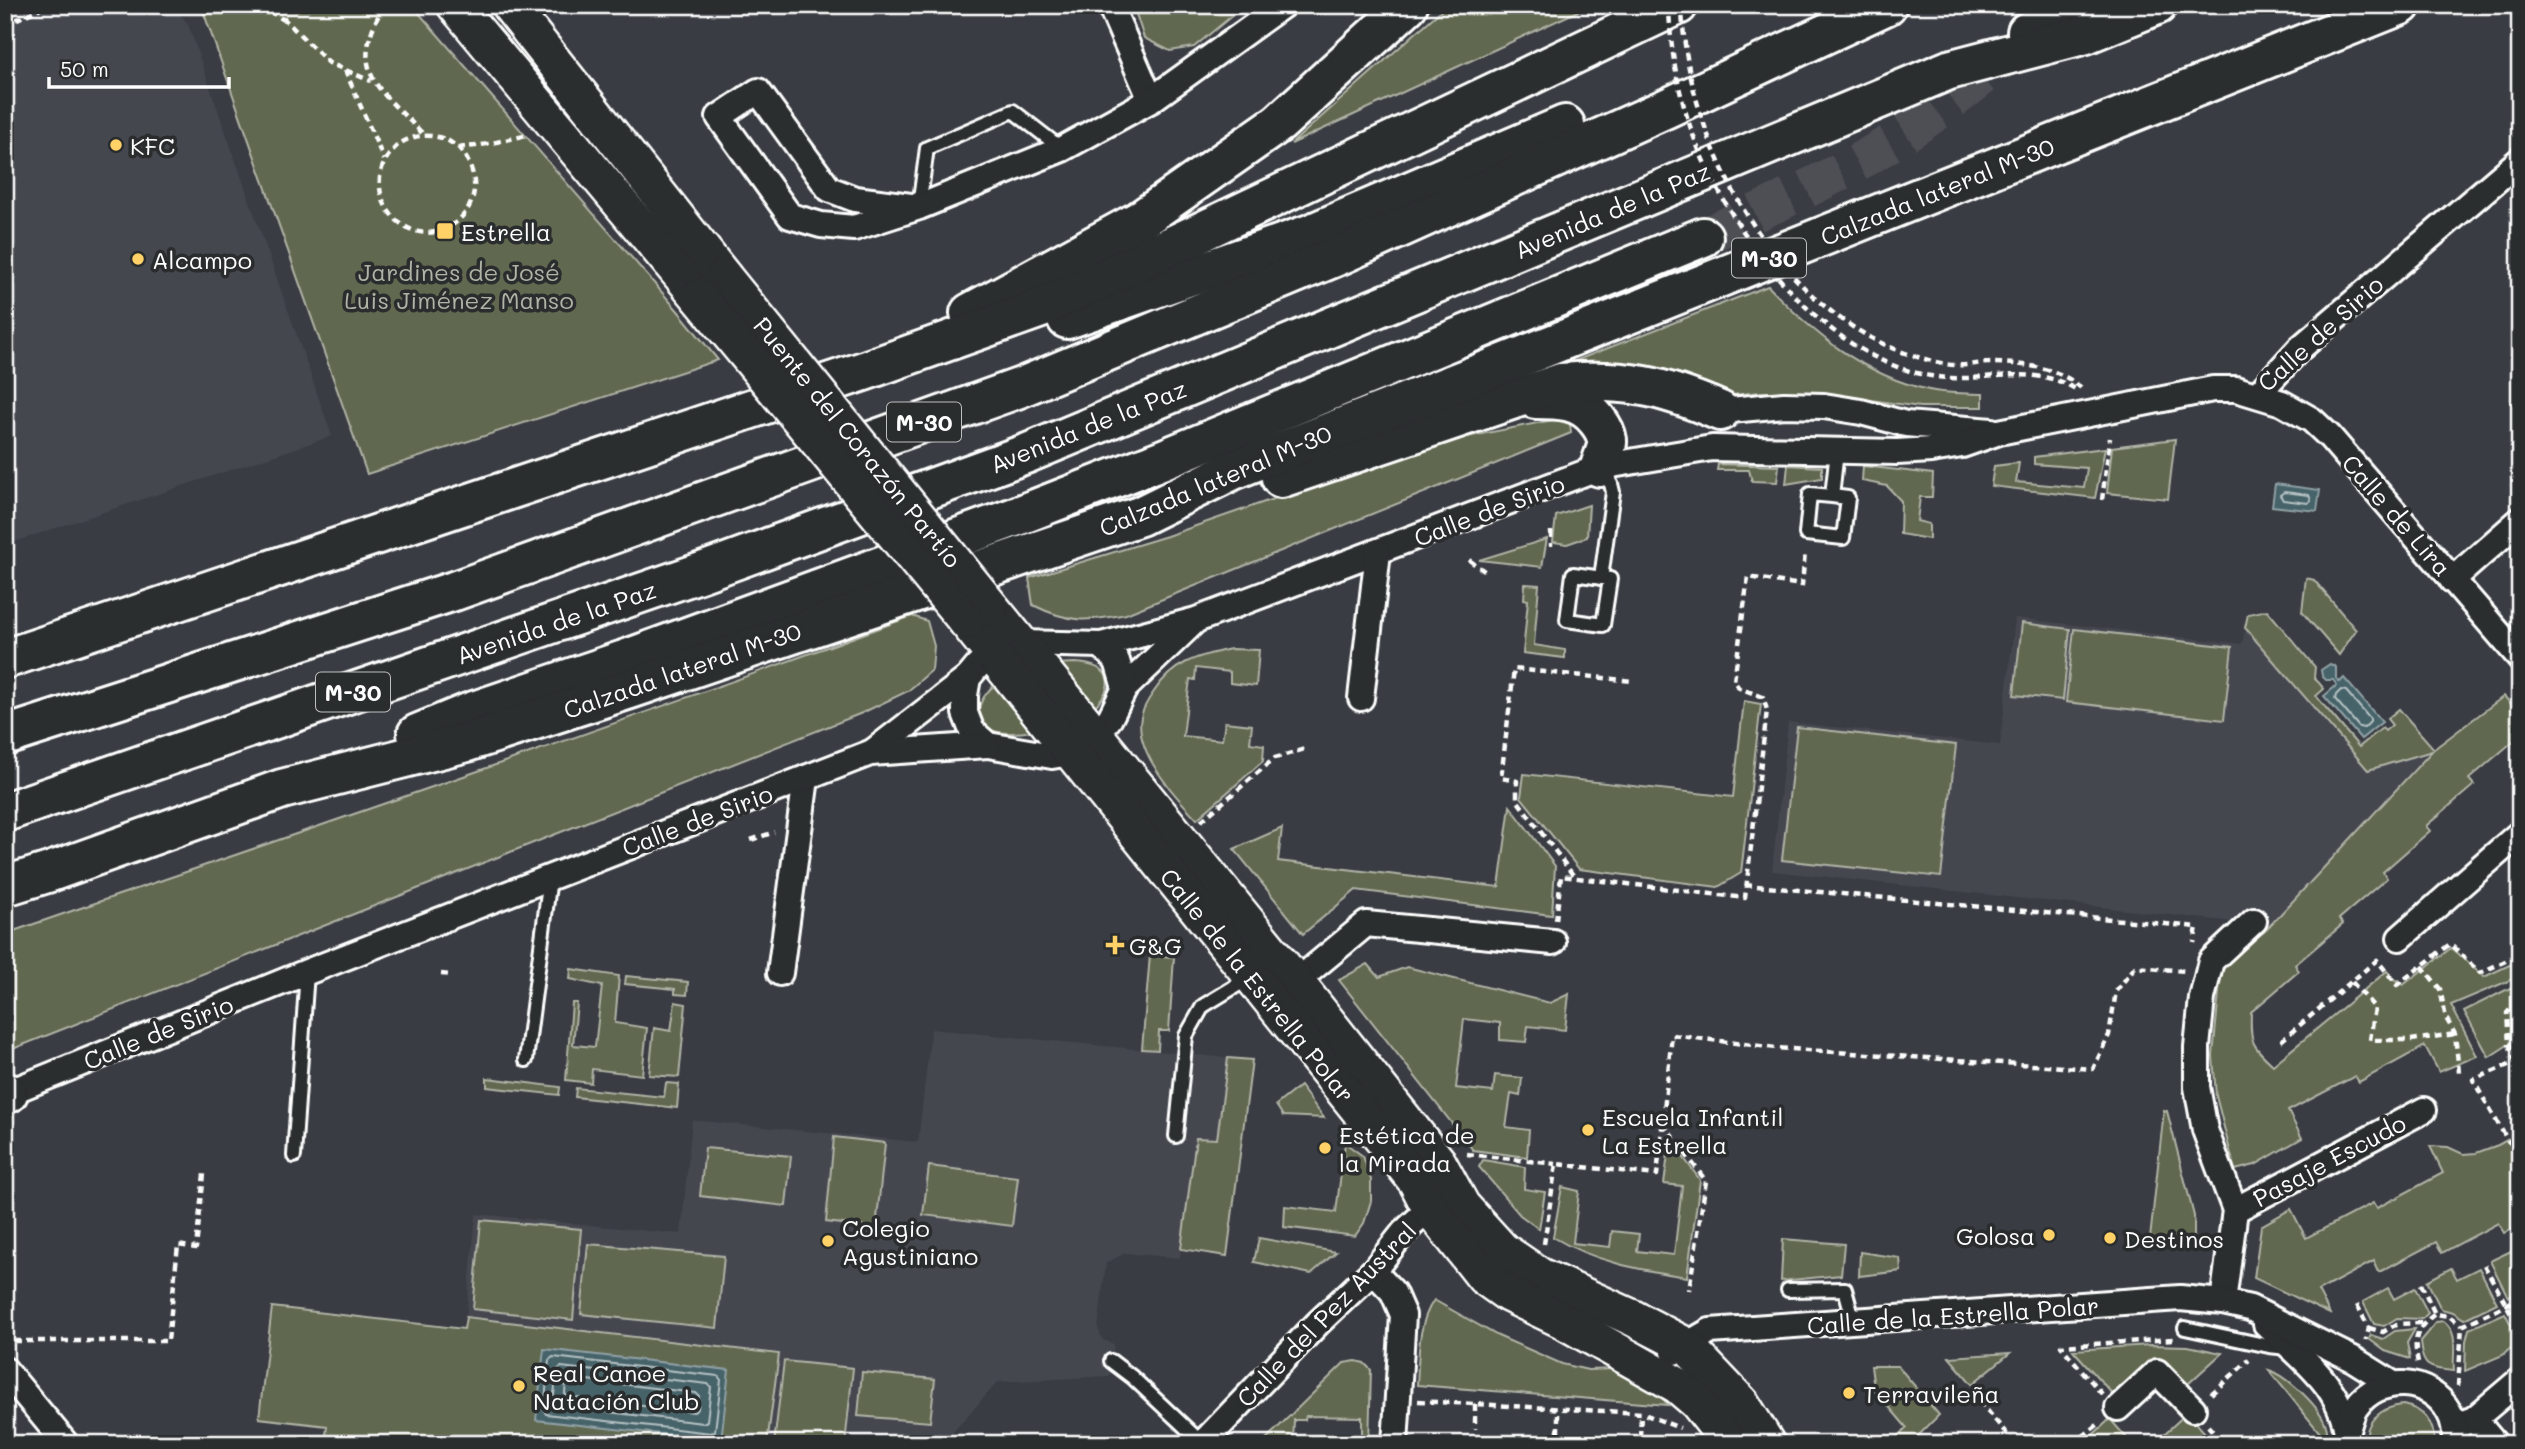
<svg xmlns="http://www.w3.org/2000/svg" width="2525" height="1449" font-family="Mali,sans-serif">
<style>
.built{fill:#444750}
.green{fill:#61684f;stroke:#b0b4a7;stroke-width:2}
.water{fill:#46636a;stroke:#90a1a6;stroke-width:2}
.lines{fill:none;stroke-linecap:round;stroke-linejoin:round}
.shore{stroke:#b5c1c3;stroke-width:2}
.highway-tunnel{stroke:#4d5055;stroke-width:38;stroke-dasharray:38 19;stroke-linecap:butt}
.lane-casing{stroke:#fff;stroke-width:18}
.street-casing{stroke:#fff;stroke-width:30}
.secondary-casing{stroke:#fff;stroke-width:40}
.highway-casing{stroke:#fff;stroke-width:44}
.path{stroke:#fff;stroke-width:4.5;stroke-dasharray:7 5;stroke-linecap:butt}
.lane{stroke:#2a2d2e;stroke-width:12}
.street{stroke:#2a2d2e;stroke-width:24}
.secondary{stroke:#2a2d2e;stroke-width:35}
.highway{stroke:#2a2d2e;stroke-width:38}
.secondary-bridge-casing{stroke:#fff;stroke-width:40;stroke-linecap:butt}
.path-bridge{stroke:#fff;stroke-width:4.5;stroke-dasharray:7 5;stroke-linecap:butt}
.secondary-bridge{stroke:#2a2d2e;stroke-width:35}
.poi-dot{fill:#ffd166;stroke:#2a2d2e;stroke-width:2.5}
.labels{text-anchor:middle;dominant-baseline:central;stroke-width:7;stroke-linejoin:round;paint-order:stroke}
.shield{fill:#2a2d2e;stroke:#bfc0c0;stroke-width:2}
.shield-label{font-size:23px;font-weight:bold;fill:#fff}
.poi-label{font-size:24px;fill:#fff;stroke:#2a2d2e;text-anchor:start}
.street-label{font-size:24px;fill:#fff;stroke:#2a2d2e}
.park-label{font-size:24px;fill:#b0b4a7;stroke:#2a2d2e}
</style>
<rect width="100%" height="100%" fill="#393c42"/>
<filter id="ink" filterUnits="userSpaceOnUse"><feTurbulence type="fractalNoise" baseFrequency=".0143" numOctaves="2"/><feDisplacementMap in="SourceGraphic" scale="14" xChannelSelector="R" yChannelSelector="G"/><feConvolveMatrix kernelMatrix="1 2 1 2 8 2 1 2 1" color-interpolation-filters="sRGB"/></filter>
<g filter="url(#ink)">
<g class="built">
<polygon points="5,5 173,5 188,24 332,436 5,545"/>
<polygon points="2015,618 2242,644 2245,628 2368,770 2433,750 2265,931 2249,917 2243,923 1772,871 1788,722 2000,745"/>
<polygon points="931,1029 1228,1058 1217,1140 1196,1138 1180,1258 1125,1253 1106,1263 1098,1329 1103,1340 1114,1344 1110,1376 998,1382 942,1444 767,1444 778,1354 466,1317 476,1214 681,1234 692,1120 918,1142"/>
</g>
<g class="green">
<polygon points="201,5 412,5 679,312 718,360 367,474"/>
<polygon points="1137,5 1245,5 1194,47 1170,51 1144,38 1134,8"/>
<polygon points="1447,5 1591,5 1291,144"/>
<path d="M1768 286C1814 334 1863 375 1929 390 1946 394 1966 393 1983 394V407H1920L1814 392H1761L1732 395 1559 367Z"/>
<path d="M1558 419 1570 424 1571 433 1126 614C1088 622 1069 623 1033 605L1029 578 1167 536 1431 444Z"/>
<polygon points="2175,439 2168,499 2107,493 2112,447"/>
<polygon points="2105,448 2095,498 1991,486 1994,466 2019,463 2016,482 2084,488 2087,468 2034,464 2034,457"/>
<polygon points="1718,464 1779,466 1777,482 1752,481 1749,470 1717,470"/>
<polygon points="1788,465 1822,467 1822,478 1786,484"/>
<polygon points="1863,466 1933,474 1932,497 1920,497 1917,521 1929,524 1929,539 1900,534 1901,501 1887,486 1862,481"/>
<polygon points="1589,505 1587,537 1567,544 1553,542 1556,516"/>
<polygon points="1547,538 1542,567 1479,560 1547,539"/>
<polygon points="2306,578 2314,580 2356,630 2339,655 2302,612"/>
<polygon points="1525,584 1539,585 1534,645 1565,650 1565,658 1523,653 1528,600 1524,599"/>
<path d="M2267 610 2315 667 2314 677 2324 689 2316 696 2359 747 2382 728 2385 731 2392 725 2387 719 2399 709 2434 749 2504 696 2520 714V741L2517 738 2469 779 2474 785 2426 826 2430 831 2383 872 2387 878 2339 919 2343 924 2295 965 2299 971 2251 1012C2250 1042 2251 1045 2273 1065L2387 971 2396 981 2399 980 2403 985 2451 948 2484 977 2514 963 2520 967V976L2451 1005 2477 1056 2439 1072 2425 1046 2359 1082 2355 1076 2288 1111 2302 1138 2255 1165 2235 1170 2216 1096 2213 1056 2221 971 2225 964 2265 931 2432 751 2368 770 2245 628 2248 614Z"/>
<path d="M912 616 927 621 934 646 932 670 908 691 862 713 5 1052V934C308 830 611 727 912 616Z"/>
<polygon points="2022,623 2070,629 2063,700 2014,695"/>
<polygon points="2074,629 2232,647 2224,720 2066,702"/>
<path d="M1231 649 1259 650 1256 686 1230 683V672L1196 668 1195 680 1190 679 1183 736 1222 740 1225 722 1252 725 1250 743 1264 745 1263 761 1197 819C1175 796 1134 752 1141 717 1143 708 1148 700 1153 693 1173 662 1197 656 1231 649Z"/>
<path d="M1075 663C1113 665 1117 686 1091 710L1054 664Z"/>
<path d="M996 684 1033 731C1021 733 1010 734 998 732 969 725 977 698 996 684Z"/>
<polygon points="1744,701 1761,704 1741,873 1718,887 1579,869 1521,797 1524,774 1733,797"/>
<polygon points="1797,727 1956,745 1941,877 1782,860"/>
<polygon points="1510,806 1555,866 1552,915 1356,890 1303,934 1234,849 1282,828 1278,861 1499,887"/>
<polygon points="1150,955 1174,957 1169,1031 1159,1031 1158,1050 1142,1049"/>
<polygon points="1368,964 1379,977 1407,967 1550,1003 1569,994 1565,1030 1528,1026 1526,1042 1500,1040 1500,1023 1464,1019 1456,1088 1493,1092 1495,1075 1522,1078 1520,1096 1511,1094 1506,1127 1529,1130 1527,1157 1473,1150 1339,980"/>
<polygon points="571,969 619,976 615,1023 647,1028 642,1075 592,1069 591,1083 566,1080 572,1003 577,1003 573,1045 595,1047 602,986 570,979"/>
<polygon points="626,976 688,982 687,995 675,994 675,989 625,984"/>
<polygon points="2516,985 2520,985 2520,1037 2489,1057 2464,1011"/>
<polygon points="675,1002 686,1004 679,1077 649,1075 654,1028 671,1031"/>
<polygon points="1228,1058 1252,1060 1227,1256 1181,1249 1196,1138 1217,1139"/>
<polygon points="487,1078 560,1087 559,1095 487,1087"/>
<polygon points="666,1083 679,1084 677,1108 575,1097 576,1088 664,1097"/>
<polygon points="1300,1086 1324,1118 1283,1116 1276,1105"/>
<polygon points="2164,1110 2167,1111 2194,1216 2194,1243 2150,1239"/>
<polygon points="2518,1134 2520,1225 2504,1233 2498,1223 2442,1253 2436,1242 2379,1272 2374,1261 2318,1291 2330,1314 2254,1278 2261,1226 2291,1209 2306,1238 2373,1203 2377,1208 2443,1173 2430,1146 2448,1147 2463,1154 2476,1153 2498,1145"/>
<polygon points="834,1137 885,1143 876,1228 826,1222"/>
<path d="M1670 1139 1700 1180 1687 1277C1641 1270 1594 1262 1553 1237L1562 1187 1579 1191 1573 1243 1610 1247 1612 1231 1639 1234 1637 1251 1674 1255 1682 1186 1664 1184Z"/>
<polygon points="1345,1143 1363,1156 1371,1180 1371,1201 1364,1223 1355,1236 1284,1227 1285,1206 1336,1212"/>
<polygon points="705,1148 791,1156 786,1206 700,1196"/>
<polygon points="1483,1160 1525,1167 1524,1189 1545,1192 1539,1229 1520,1215 1479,1167"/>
<polygon points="929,1166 1018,1177 1012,1226 923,1215"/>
<polygon points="481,1220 581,1229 573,1320 473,1309"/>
<polygon points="1259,1238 1336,1252 1311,1274 1254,1262"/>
<polygon points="1783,1239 1844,1244 1841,1275 1781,1281"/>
<polygon points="588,1244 724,1256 717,1328 581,1314"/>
<polygon points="2513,1250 2520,1260 2520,1291 2508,1297 2490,1261"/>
<polygon points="1860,1252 1900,1258 1901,1271 1859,1276"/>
<polygon points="2451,1268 2457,1279 2479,1268 2497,1303 2464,1319 2453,1312 2441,1309 2427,1281"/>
<polygon points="2388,1288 2394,1299 2415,1288 2428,1313 2422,1319 2397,1318 2384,1326 2374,1324 2363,1302"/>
<path d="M1434 1300 1498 1336 1562 1364 1588 1370 1615 1369 1655 1389 1668 1405 1417 1385C1419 1357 1417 1324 1434 1300Z"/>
<polygon points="272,1307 464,1329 466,1317 779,1354 767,1444 325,1444 327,1426 259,1418"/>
<polygon points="2505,1313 2519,1341 2503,1355 2465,1371 2466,1341 2469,1329"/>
<path d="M2444 1321C2460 1335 2452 1352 2454 1371 2428 1368 2422 1368 2420 1341L2436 1322Z"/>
<polygon points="2415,1329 2407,1343 2410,1359 2385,1351 2369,1339 2371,1335 2383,1339 2395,1331"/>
<polygon points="2150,1345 2188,1346 2222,1353 2178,1393 2153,1365 2116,1398 2073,1350"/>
<polygon points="2010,1353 1972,1384 1949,1357"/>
<polygon points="784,1361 853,1368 845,1444 774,1444"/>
<polygon points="1356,1361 1364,1363 1371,1370 1369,1444 1362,1444 1362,1417 1306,1416 1305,1420 1294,1420 1293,1444 1261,1444 1344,1363"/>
<polygon points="1871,1366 1898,1366 1939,1415 1910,1444 1890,1444 1907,1428 1874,1389"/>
<path d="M2269 1370C2287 1375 2322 1409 2326 1426 2328 1431 2327 1438 2327 1444H2310L2320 1433Z"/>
<polygon points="862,1372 935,1379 930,1422 858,1416"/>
<path d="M2403 1405C2423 1409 2435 1422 2434 1444H2367C2363 1421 2382 1407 2403 1405Z"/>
<polygon points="2187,1413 2215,1444 2153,1444"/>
<polygon points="2110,1419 2132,1444 2083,1444"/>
</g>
<g class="water">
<polygon points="2275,484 2320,490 2317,511 2272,506"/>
<polygon points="2330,664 2336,667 2336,678 2340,682 2344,678 2382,722 2361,739 2324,696 2337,685 2333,680 2326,680 2322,676 2321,670"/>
<polygon points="544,1349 729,1370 721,1441 536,1420"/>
</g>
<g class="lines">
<g class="shore">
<polygon points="2284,492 2309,495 2311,500 2308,503 2283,500 2280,495"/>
<polygon points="2341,690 2346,691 2370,719 2370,722 2364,728 2359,727 2335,699 2336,695"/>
<polygon points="553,1357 718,1376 721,1380 715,1431 711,1433 546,1414 544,1410 549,1360"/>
<polygon points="561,1367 708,1384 711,1387 707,1421 703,1423 556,1406 553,1403 557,1370"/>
<polygon points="570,1378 696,1393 699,1396 698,1409 694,1412 568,1397 565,1394 566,1381"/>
</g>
<path class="highway-tunnel" d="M1703 237C1766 208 1831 180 1890 143 1934 116 1976 83 2015 49"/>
<g class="lane-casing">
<g id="lane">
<polyline points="919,207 927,148 1013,111 1062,149"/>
<polyline points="1832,496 1810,494 1806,534 1843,538 1848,498 1832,496 1837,451"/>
<polygon points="1573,574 1610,579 1603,625 1567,620"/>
<polyline points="1601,578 1613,492 1611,484 1602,471"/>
<polyline points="526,1060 550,878"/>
<polyline points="1176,1136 1186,1036 1203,1006 1249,978"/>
<polyline points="294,1156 307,972"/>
<polyline points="1788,1290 1845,1289 1854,1322"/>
<polyline points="2185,1328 2269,1346 2288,1348"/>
<polyline points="1111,1361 1132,1377 1202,1443"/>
</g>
</g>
<g class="street-casing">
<g id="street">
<polyline points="1110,5 1151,100"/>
<polyline points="919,207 855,199 829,189 758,91 719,117 790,216 821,225 854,228 919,207 1062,149 1151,100 1283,5"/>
<polyline points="2258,394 2299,349 2520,160"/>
<polyline points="1720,411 1784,405 1824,406 1861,412 1906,424 1992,431"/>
<polyline points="2452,580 2520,520"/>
<polyline points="1196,620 1125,688 1110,718 1096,735 1083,746 1070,753 1052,756 988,745 972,731 965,713 965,695 968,678 978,666 993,656 1021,643 1101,645 1196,620 1600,467 1712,448 1897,452 1931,450 1962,445 1999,432 2213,389 2236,389 2282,403 2312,420 2330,437 2520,658"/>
<polyline points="1101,645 1117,661 1125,688"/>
<polyline points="1361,698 1378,552"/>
<polyline points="871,753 968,678"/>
<polyline points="2400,938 2520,833"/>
<polyline points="780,973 806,778"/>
<polyline points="1296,982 1366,924 1553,942"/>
<polyline points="5,1094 307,972 870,753 988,745"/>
<polyline points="2235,1210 2424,1110"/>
<polyline points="1373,1271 1393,1292 1403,1315 1395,1444"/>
<polyline points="2223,1302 2235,1210 2205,1130 2197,1087 2197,1047 2202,998 2211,961 2254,921"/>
<path d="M2266 1324C2302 1359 2346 1388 2348 1444"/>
<polyline points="1674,1352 1710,1331 2180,1298 2223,1302 2250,1308 2353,1359 2393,1384"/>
<polyline points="5,1370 66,1444"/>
<polyline points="2118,1408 2157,1372 2193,1409"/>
<polyline points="2474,1419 2495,1444"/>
<polyline points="2455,1426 2474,1419 2520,1380"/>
<path d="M2348 1427C2350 1421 2352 1412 2356 1407 2379 1374 2430 1377 2449 1412 2455 1422 2455 1432 2455 1444"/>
<polyline points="1202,1444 1318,1323 1373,1271 1404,1232 1430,1208 1444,1207"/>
</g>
</g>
<g class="secondary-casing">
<g id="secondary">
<polyline points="455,5 699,297"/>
<polyline points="509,5 724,277"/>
<polyline points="991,607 1296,982 1438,1162 1462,1206 1502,1250 1540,1276 1633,1318 1687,1346 1742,1404 1767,1444"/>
<polyline points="966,621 1400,1161 1416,1181 1430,1208 1484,1277 1508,1294 1562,1320 1677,1385 1697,1402 1730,1444"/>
</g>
</g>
<g class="highway-casing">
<g id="highway">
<polyline points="2027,32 2081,5"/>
<polyline points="970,313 1139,221 1279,123 1408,5"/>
<polyline points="1067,319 1310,234 1565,125"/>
<path d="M1535 399C1559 399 1581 399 1597 420 1601 425 1606 433 1607 440 1608 448 1602 459 1600 467"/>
<path d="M1281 478 1561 383C1625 378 1662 386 1720 411"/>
<polyline points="5,659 864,371 1041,308 1678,5"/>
<polyline points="417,734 468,713 624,660 1015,517 1161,460 1703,237"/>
<polyline points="5,736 454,591 1019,388 1342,254 1667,108 1887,5"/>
<polyline points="5,812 702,572 1028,453 1949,70 2086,34 2157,5"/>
<polyline points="5,886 50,872 282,789 467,742 630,689 1140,516 1233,470 1486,371 2401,5"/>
<polyline points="5,1093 8,1093"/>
</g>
</g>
<g class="path">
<polyline points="259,5 284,20"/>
<polyline points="280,5 285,20 329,63 371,81"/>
<polyline points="372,5 384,6"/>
<path d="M384 5C346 73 379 88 424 135"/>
<polyline points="5,25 47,5"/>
<polyline points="345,70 384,160"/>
<path d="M458 147C480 171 481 206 452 225 406 255 355 191 393 150 406 135 429 132 447 140 451 142 456 147 460 147 476 148 512 138 529 135"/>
<polyline points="2102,500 2110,438"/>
<polyline points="1551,531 1551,546"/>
<polyline points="1469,560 1487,573"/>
<polyline points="1201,821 1275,758 1308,748"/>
<polyline points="751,840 774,832"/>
<polyline points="1573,875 1517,800 1517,781 1501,778 1514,669 1633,681"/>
<polyline points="1745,885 2197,927 2194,943"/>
<polyline points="1556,920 1561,876 1745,898 1767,710 1763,697 1739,688 1734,681 1748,577 1802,585 1805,552"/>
<polyline points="2422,966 2440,989 2446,1018 2455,1034 2459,1072"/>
<polyline points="441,974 452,975"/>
<polyline points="2352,982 2375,1008 2370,1040 2411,1040 2455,1034"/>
<polyline points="2281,1041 2377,960 2397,985 2450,944 2480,973 2520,954"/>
<polyline points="2520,1060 2473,1080 2508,1141 2520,1151"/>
<polyline points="2515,1062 2509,1044 2507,1013 2520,998"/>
<polyline points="1663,1124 1706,1181 1689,1290"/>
<polyline points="1467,1154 1556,1164"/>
<polyline points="1544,1244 1556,1164 1657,1175 1672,1035 1776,1048 2093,1069 2109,1035 2116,991 2135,967 2186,971"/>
<polyline points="2484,1265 2520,1329"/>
<polyline points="2421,1284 2435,1314"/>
<polyline points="2357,1305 2369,1328 2366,1340"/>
<polyline points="2369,1328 2383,1332 2397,1324 2423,1323"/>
<polyline points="14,1341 168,1341 178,1245 196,1248 204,1174"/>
<path d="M2418 1363C2413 1339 2415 1329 2435 1314L2449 1316 2462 1326"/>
<polyline points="2458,1386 2462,1326 2520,1298"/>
<polyline points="1972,1392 2015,1444"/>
<polyline points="2102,1394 2061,1346 2174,1339"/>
<polyline points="2211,1394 2249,1360"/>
<polyline points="1418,1401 1641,1413 1680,1428"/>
<polyline points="1475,1404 1475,1429"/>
<polyline points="2208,1426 2224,1444"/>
<polyline points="1558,1433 1558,1409"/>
<polyline points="1640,1437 1641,1413"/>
<polyline points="2073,1444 2100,1423"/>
</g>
<use href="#lane" class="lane"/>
<use href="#street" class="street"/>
<use href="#secondary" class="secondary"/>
<use href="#highway" class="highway"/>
<g class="secondary-bridge-casing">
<g id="secondary-bridge">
<polyline points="724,277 991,607"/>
<polyline points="699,297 966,621"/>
</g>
</g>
<g class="path-bridge">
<path d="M1669 5C1670 56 1681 108 1701 155 1741 246 1828 359 1931 376 1981 385 2031 361 2077 390"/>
<path d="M1682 5C1684 144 1782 323 1925 359 1935 362 1946 365 1956 365 1967 366 1977 363 1988 363 2019 363 2060 366 2083 390"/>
</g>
<use href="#secondary-bridge" class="secondary-bridge"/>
</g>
</g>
<g class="poi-dot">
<circle cx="116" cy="145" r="7"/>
<rect x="436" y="222" width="18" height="18" rx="3.5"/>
<circle cx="138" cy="259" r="7"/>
<path d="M1111.5 934.5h7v7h7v7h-7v7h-7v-7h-7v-7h7z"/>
<circle cx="1588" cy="1130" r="7"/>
<circle cx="1325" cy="1148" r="7"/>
<circle cx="2049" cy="1235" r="7"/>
<circle cx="2110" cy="1238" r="7"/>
<circle cx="828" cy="1241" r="7"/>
<circle cx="519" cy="1386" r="7"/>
<circle cx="1849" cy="1393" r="7"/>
</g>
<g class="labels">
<g class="shield">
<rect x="1732" y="238.5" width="74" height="39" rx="5"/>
<rect x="887" y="402.5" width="74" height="39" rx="5"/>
<rect x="316" y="672.5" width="74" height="39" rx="5"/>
</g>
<g class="shield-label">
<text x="1769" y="258">M-30</text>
<text x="924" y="422">M-30</text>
<text x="353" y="692">M-30</text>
</g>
<g class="poi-label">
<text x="130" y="145">KFC</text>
<text x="461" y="231">Estrella</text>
<text x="152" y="259">Alcampo</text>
<text x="1129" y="945">G&amp;G</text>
<text x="1602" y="1116">Escuela Infantil<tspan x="1602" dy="28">La Estrella</tspan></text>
<text x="1339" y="1134">Estética de<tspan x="1339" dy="28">la Mirada</tspan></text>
<text x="842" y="1227">Colegio<tspan x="842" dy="28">Agustiniano</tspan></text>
<text x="2035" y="1235" text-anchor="end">Golosa</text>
<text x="2124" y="1238">Destinos</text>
<text x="533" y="1372">Real Canoe<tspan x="533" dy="28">Natación Club</tspan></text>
<text x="1863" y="1393">Terravileña</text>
</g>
<g class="street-label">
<text transform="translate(1937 191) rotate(-22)">Calzada lateral M-30</text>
<text transform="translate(1612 210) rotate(-23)">Avenida de la Paz</text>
<text transform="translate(2320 333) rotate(-42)">Calle de Sirio</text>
<text transform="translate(1088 426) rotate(-22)">Avenida de la Paz</text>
<text transform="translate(858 442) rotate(51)">Puente del Corazón Partío</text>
<text transform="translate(1215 480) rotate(-23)">Calzada lateral M-30</text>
<text transform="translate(1489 510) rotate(-21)">Calle de Sirio</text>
<text transform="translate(2397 515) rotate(49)">Calle de Lira</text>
<text transform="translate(556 622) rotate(-19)">Avenida de la Paz</text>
<text transform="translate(682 670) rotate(-19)">Calzada lateral M-30</text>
<text transform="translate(697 820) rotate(-21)">Calle de Sirio</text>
<text transform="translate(1258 985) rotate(51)">Calle de la Estrella Polar</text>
<text transform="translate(158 1032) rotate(-22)">Calle de Sirio</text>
<text transform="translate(2329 1160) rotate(-28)">Pasaje Escudo</text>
<text transform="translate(1326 1314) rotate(-46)">Calle del Pez Austral</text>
<text transform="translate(1953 1315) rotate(-4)">Calle de la Estrella Polar</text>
</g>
<g class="park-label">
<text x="459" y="271">Jardines de José<tspan x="459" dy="28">Luis Jiménez Manso</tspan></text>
</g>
</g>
<rect width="2525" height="1449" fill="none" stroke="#2a2d2e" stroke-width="28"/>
<rect x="14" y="14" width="2497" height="1421" fill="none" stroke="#fff" stroke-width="2.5" filter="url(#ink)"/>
<path d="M49 77v10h180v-10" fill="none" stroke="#ffffff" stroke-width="3.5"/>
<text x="60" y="77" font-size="21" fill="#ffffff" stroke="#2a2d2e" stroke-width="5" paint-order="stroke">50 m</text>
</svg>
